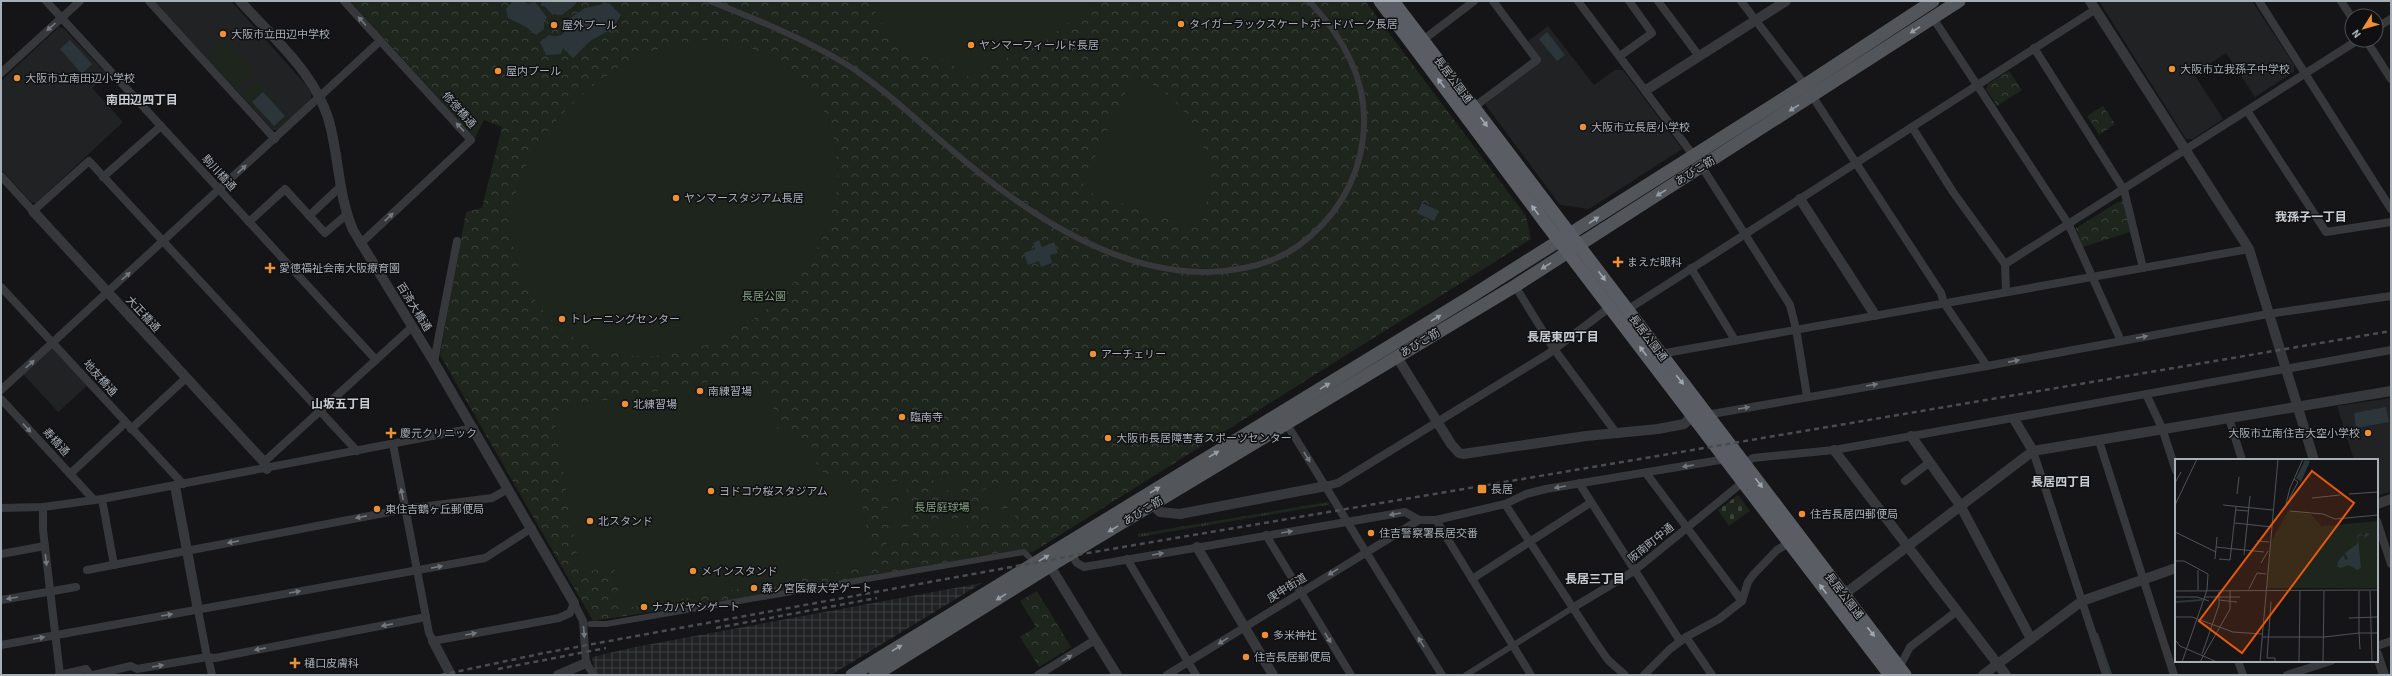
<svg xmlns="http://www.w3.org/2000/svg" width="2392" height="676" font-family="'Source Sans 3','Noto Sans JP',sans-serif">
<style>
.built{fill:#212224}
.industrial{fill:url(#industrial-grid)}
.grass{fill:url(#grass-tufts)}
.cemetery{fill:url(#cemetery-stones)}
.park{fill:url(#park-crowns)}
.pitch{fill:#1d251d}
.water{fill:#2c363a}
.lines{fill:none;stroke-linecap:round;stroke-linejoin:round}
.stream{stroke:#2c363a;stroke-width:2.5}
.pedestrian{stroke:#36383c;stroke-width:6}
.minor{stroke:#36383c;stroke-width:8}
.tertiary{stroke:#36383c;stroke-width:10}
.primary{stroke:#52565b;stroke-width:13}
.trunk{stroke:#5a5e64;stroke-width:13}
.rail{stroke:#494c51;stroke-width:2.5;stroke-dasharray:5 4;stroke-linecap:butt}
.oneway{fill:#747980}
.oneway2{fill:#969da5}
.oneway3{fill:#9fa7af}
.poi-dot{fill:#ec9038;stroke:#101012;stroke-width:1.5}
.labels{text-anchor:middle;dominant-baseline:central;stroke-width:3;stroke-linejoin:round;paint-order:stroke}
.poi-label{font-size:11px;fill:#a7afb7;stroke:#101012;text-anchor:start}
.street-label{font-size:11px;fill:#a7afb7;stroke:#101012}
.park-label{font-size:11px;fill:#83a17f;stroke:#101012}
.neighbourhood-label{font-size:12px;font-weight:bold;fill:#c8cdd3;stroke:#101012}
.inset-river{fill:none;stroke:#2c363a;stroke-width:2}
.inset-road{fill:none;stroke:#4f5357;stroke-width:1}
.view{fill:#e8590c;fill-opacity:0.15;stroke:#e8590c;stroke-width:2}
.inset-edge{fill:none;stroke:#a7afb7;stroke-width:2}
</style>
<defs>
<pattern id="industrial-grid" width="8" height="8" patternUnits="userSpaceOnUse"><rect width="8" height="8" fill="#212224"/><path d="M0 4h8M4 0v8" fill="none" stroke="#3e4042"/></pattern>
<pattern id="grass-tufts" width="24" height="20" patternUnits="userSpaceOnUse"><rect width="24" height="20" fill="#1d251d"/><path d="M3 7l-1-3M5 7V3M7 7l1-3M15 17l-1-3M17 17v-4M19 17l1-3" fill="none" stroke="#3b423c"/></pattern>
<pattern id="cemetery-stones" width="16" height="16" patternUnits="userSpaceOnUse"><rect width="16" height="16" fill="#1d251d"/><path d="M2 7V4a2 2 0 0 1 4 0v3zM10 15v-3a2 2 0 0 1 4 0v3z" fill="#3b423c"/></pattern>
<pattern id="park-crowns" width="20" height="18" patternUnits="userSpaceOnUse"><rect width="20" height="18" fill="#1d251d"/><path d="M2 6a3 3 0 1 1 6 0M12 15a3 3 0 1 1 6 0" fill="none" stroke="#3b423c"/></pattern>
</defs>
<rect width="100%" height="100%" fill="#151517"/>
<g class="built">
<polygon points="154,1 231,1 306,85 311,93 311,100 278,130 273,130"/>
<polygon points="2099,1 2252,1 2294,65 2294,72 2255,97 2226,53 2194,74 2223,119 2193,139 2186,139"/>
<polygon points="1548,26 1594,85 1615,70 1623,70 1682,149 1589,209 1560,205 1485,104 1542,61 1528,41"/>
<polygon points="59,27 63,28 107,74 92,88 123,122 36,203 31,202 1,169 1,81"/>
<polygon points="52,346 88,385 58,412 23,374"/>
<polygon points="2391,398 2391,491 2377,496 2377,460 2354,460 2337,406"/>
</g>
<polygon class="industrial" points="982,583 831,675 598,675 594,669 592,657 635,647"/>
<polygon class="grass" points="1328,502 1330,504 1327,505 1139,537 1137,534"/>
<polygon class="cemetery" points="1738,495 1750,511 1729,526 1718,510"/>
<g class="park">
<polygon points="350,1 1365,1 1526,216 1531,239 1033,552 593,621 440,355 466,212 482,208 502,127 484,120 475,138"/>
<polygon points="2009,71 2022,90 1997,106 1986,89 1988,84"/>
<polygon points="2103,106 2115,124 2099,135 2087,116"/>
<polygon points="2123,201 2130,232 2083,247 2076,228 2118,202"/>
<polygon points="1037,591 1071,647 1039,667 1020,637 1036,627 1020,601"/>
</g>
<g class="pitch">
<path d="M870 1H1096L1046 40 1024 52 1023 50 960 80 952 60C944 59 935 59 927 57 900 50 880 25 870 1Z"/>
<polygon points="223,38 252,70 250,72 253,75 237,89 205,54"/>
<path d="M706 40C751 42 795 61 819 102 895 235 724 399 591 346 564 335 542 314 528 289 474 193 562 91 647 53 665 45 686 42 706 40Z"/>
<path d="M1133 76C1174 87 1206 132 1209 174 1210 193 1206 211 1200 228L1088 192 1083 183Z"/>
<polygon points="257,81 288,117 276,128 273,128 240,93"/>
<polygon points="757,374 761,394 770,393 778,431 794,429 823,473 852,485 861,499 873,566 621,609 614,567 580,573 554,418 572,414 570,406"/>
<polygon points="960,473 963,487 936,493 933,478"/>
<polygon points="904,479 908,494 881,500 877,485"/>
<polygon points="1008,485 1011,501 985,506 982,490"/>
<polygon points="960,495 963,510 936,516 933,501"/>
<polygon points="907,504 910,519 883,525 879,510"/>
<polygon points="1013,507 1016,522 988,527 986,512"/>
<polygon points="965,517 968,532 941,537 938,522"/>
<polygon points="911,526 914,541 887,546 884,531"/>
</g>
<g class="water">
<polygon points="513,1 524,1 527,4 535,2 547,17 544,23 544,29 536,35 526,27 508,18 506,9"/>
<polygon points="542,1 577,1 575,5 562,15 552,14 544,6 541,6"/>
<path d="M609 3 621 15 610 33 608 31 590 41 573 58 563 48 561 54 546 55 540 42 549 35C560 39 568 33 566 21L585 8Z"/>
<polygon points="1547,32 1565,55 1557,61 1539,39"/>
<polygon points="70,40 92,64 82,74 60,49"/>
<polygon points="263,92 285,116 274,126 252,102"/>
<polygon points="1422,203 1439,211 1434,221 1417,213"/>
<polygon points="1039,240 1042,247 1054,242 1058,253 1050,255 1052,263 1041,267 1039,261 1028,265 1024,253 1035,249 1033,243"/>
<polygon points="2386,407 2389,422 2356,428 2354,413"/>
</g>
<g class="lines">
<polyline class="stream" points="2097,634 2111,675"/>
<g class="pedestrian">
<path d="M710 1C755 19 800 37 841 61 879 84 912 116 946 145 1017 207 1109 273 1208 272 1239 271 1273 264 1298 246 1334 220 1358 182 1363 138 1370 84 1345 39 1309 1"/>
<polyline points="590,624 606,624 1024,552 1029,557"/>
<polyline points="1466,675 1574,607"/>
</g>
<g class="minor">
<polyline points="46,1 376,360"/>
<polyline points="149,1 275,139"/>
<polyline points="344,1 471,140 360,244"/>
<polyline points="1578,1 1693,155"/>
<polyline points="1658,1 1699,56"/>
<polyline points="1741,1 1805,85 1941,293 1944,303 1987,366"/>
<polyline points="2259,1 2391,209"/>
<polyline points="2341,1 2352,18"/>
<polyline points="1933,18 2069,225 2121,341"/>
<polyline points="2376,28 2391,19"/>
<polyline points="1423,40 1474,1"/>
<polyline points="2366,40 2391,79"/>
<polyline points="2034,48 2124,190 2143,268"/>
<polyline points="1620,56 1652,33 1629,1"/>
<polyline points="1,73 80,1"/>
<polyline points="1474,107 1537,60 1493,1"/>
<polyline points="2248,112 2326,232 2391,222"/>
<polyline points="1912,127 1953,192 2005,264 2006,292"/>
<polyline points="1702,167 1790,305 1796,329 1807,396"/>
<polyline points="1,176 33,211 89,161 357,451"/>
<polyline points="103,177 161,126"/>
<polyline points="309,216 340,187"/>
<polyline points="249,222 285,189 325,233 346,215"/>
<polyline points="2005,264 2358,40"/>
<polyline points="1691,268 1735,340"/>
<polyline points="1515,286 1554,349 1617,434"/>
<polyline points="1,287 183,484"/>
<polyline points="1627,310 2096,9"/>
<polyline points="1660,354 2249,249"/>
<polyline points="434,362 457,241"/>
<polyline points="1,390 380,41"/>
<polyline points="2146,394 2162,428 2176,471"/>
<polyline points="1,399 94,500"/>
<polyline points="1706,415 1987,366 2268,314 2391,296"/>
<polyline points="2229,418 2242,460"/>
<polyline points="1282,424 1286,424 1293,434 1442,675"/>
<polyline points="131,429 186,378"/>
<polyline points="2099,441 2174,675"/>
<polyline points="393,444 429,633 433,641 559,618 570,613 574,603"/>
<polyline points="2033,451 2106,675"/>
<polyline points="264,462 412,327"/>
<polyline points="1744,464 1753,458 1834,450 2391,350"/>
<polyline points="1646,473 1742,601"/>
<polyline points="70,474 125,423"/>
<polyline points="1905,481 1930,462"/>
<polyline points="1579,483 1680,641"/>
<polyline points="1326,486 1338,483 1548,354 1610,307"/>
<polyline points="102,499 114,565"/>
<polyline points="1505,504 1594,640 1608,660 1625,675"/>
<polyline points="43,507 43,530 60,675"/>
<polyline points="1,508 43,507 102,499 474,428"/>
<polyline points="1436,520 1531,675"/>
<polyline points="2377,521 2391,564"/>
<polyline points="1266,535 1351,675"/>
<polyline points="1,554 45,546"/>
<polyline points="1071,554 1077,563 1084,567 1405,512 1419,520 1436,520 1505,504 1526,494 1546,489 1726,459"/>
<polyline points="1127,559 1196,675"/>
<polyline points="87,570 405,509 492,498 508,489"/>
<polyline points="1472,579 1590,503"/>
<polyline points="1,600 76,587"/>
<polyline points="574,603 583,621 586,663 594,675"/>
<polyline points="1574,607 1634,571 1743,482"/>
<polyline points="198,610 207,657"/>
<polyline points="1686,637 1719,619 1742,601 1748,582 1753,575 1777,550 1789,543"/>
<polyline points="1,645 485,558 532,528"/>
<polyline points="2377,646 2391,641"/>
<polyline points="208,657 212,675"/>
<polyline points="2238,661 2243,675"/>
<polyline points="1899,668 1910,647 1957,611"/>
<polyline points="59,675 86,669 90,675"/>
<polyline points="93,675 131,666 137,669 207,657 215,658 426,617"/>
<polyline points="1038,675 1095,640"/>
<polyline points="1167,675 1419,520"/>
<polyline points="1644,675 1670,649 1686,637 1712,675"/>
<polyline points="2287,675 2331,661"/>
</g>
<g class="tertiary">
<path d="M240 1C274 39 320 77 331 129 339 163 339 197 353 230L434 362 574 603"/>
<polyline points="2090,1 2249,249 2314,460"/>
<polyline points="1646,90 1786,1"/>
<polyline points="1800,199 1875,315"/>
<polyline points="33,211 264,462 267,469"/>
<polyline points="1397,357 1451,444 1459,453 1463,454 1586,436 1658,429 1684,424 1692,416"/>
<polyline points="2014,419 2033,451"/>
<polyline points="1911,436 1960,505 2031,639"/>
<polyline points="1834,450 2006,675"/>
<polyline points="175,486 198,610"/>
<polyline points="2377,504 2391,499"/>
<polyline points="1153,505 1160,512 1180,514 1326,486"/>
<polyline points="1197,547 1273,675"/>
<polyline points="1050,566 1117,675"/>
<polyline points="1838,599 2033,451 2391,391"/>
<polyline points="433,641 451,675"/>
<polyline points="2377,654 2384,675"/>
<polyline points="558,675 586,663"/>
<polyline points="1983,675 2082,601 2176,568"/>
</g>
<g class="primary">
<polyline points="852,675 1470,297 1805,85 1933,1"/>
<polyline points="875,675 1050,566 1515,286 1959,1"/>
</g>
<g class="trunk">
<polyline points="1380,1 1544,221 1890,675"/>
<polyline points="1393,1 1905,675"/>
</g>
<g class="rail">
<polyline points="716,628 877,598"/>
<polyline points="498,669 606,648"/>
<polyline points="441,675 544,653 1082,554 2391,331"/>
</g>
</g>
<defs><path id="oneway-solid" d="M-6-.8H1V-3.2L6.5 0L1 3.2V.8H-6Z"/></defs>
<g class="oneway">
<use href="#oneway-solid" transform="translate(362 21) rotate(-132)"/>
<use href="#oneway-solid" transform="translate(51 27) rotate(138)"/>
<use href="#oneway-solid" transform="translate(460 127) rotate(-133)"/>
<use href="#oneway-solid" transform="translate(242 169) rotate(-43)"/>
<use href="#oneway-solid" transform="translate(389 217) rotate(-43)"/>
<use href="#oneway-solid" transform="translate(126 276) rotate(-42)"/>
<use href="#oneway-solid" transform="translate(2142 337) rotate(-11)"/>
<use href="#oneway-solid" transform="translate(2014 361) rotate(-11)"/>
<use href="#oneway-solid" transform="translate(30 364) rotate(-42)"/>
<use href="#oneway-solid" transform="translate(1872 385) rotate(-10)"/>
<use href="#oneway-solid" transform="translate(1744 408) rotate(-10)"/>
<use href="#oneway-solid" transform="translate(27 428) rotate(47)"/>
<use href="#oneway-solid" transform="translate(1307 457) rotate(58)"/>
<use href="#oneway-solid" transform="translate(1688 466) rotate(171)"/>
<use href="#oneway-solid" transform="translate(1560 487) rotate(170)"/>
<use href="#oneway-solid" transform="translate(402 494) rotate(-101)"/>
<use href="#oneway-solid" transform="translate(1395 514) rotate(170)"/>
<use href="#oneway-solid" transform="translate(361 517) rotate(169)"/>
<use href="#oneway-solid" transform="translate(1287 532) rotate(-10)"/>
<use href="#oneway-solid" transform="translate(233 542) rotate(169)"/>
<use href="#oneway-solid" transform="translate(1158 554) rotate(-10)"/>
<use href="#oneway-solid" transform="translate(46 560) rotate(83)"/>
<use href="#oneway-solid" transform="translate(437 567) rotate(-11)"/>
<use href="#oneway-solid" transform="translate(1333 572) rotate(148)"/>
<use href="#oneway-solid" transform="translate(295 592) rotate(-10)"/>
<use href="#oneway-solid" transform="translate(12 598) rotate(170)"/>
<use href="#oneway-solid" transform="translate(167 615) rotate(-10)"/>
<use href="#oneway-solid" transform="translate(387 625) rotate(169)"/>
<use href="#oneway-solid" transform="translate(584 632) rotate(85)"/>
<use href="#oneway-solid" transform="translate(471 634) rotate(-10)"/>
<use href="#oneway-solid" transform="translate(39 638) rotate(-10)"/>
<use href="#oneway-solid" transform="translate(1328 638) rotate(58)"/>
<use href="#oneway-solid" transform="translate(1223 641) rotate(148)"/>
<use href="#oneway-solid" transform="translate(1421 642) rotate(-121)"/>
<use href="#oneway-solid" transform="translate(260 649) rotate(169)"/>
<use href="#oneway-solid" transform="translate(1067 658) rotate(-31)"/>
<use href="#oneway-solid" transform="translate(158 666) rotate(-10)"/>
</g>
<g class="oneway2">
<use href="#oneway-solid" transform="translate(1915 30) rotate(147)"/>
<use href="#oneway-solid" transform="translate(1794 108) rotate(148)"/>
<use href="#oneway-solid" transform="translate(1661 193) rotate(148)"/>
<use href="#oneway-solid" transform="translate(1594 220) rotate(-33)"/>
<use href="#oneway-solid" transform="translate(1546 266) rotate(148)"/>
<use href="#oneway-solid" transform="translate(1436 318) rotate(-31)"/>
<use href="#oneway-solid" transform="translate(1325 386) rotate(-31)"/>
<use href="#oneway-solid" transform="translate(1214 454) rotate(-31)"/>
<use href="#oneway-solid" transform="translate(1155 490) rotate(-32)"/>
<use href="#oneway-solid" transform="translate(1113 529) rotate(149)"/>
<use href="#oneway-solid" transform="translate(1044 558) rotate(-31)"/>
<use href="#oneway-solid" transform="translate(1001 597) rotate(148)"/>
<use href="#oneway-solid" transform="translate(897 648) rotate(-31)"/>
</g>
<g class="oneway3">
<use href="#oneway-solid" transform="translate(1441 83) rotate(-127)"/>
<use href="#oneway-solid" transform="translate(1484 122) rotate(53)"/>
<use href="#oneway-solid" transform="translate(1535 210) rotate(-127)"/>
<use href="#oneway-solid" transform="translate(1602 276) rotate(53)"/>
<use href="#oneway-solid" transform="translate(1643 351) rotate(-127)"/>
<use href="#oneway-solid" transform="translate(1680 380) rotate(52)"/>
<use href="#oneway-solid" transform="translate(1759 483) rotate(53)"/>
<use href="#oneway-solid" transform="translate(1823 589) rotate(-127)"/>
<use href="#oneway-solid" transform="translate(1871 632) rotate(52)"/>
</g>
<g class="poi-dot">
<circle cx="1181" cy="24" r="4"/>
<circle cx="554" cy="25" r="4"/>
<circle cx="223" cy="34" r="4"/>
<circle cx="971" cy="45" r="4"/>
<circle cx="2172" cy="69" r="4"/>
<circle cx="498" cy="71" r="4"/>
<circle cx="17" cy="78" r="4"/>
<circle cx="1583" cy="127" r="4"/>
<circle cx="676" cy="198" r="4"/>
<path d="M1616 256h4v4h4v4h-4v4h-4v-4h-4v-4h4z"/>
<path d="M268 262h4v4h4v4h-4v4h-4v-4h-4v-4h4z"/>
<circle cx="562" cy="319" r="4"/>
<circle cx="1093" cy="354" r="4"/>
<circle cx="700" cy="391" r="4"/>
<circle cx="625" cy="404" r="4"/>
<circle cx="902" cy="417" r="4"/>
<path d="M389 427h4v4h4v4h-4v4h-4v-4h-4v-4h4z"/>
<circle cx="2368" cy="433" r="4"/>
<circle cx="1108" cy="438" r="4"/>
<rect x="1477" y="484" width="10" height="10" rx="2"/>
<circle cx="711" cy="491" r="4"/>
<circle cx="377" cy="509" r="4"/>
<circle cx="1802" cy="514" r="4"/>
<circle cx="590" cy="521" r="4"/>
<circle cx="1371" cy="533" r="4"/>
<circle cx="693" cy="571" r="4"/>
<circle cx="754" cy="588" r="4"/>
<circle cx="644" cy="607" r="4"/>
<circle cx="1265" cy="635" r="4"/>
<circle cx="1246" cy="657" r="4"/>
<path d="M293 657h4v4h4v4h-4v4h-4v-4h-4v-4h4z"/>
</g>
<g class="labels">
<g class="poi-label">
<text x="1189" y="24">タイガーラックスケートボードパーク長居</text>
<text x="562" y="25">屋外プール</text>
<text x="231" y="34">大阪市立田辺中学校</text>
<text x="979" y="45">ヤンマーフィールド長居</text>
<text x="2180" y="69">大阪市立我孫子中学校</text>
<text x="506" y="71">屋内プール</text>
<text x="25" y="78">大阪市立南田辺小学校</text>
<text x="1591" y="127">大阪市立長居小学校</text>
<text x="684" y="198">ヤンマースタジアム長居</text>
<text x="1627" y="262">まえだ眼科</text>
<text x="279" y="268">愛徳福祉会南大阪療育園</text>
<text x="570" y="319">トレーニングセンター</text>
<text x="1101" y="354">アーチェリー</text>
<text x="708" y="391">南練習場</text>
<text x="633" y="404">北練習場</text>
<text x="910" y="417">臨南寺</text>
<text x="400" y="433">慶元クリニック</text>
<text x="2360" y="433" text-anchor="end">大阪市立南住吉大空小学校</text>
<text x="1116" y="438">大阪市長居障害者スポーツセンター</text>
<text x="1491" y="489">長居</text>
<text x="719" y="491">ヨドコウ桜スタジアム</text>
<text x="385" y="509">東住吉鶴ヶ丘郵便局</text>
<text x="1810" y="514">住吉長居四郵便局</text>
<text x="598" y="521">北スタンド</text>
<text x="1379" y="533">住吉警察署長居交番</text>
<text x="701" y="571">メインスタンド</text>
<text x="762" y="588">森ノ宮医療大学ゲート</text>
<text x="652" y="607">ナカバヤシゲート</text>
<text x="1273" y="635">多米神社</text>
<text x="1254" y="657">住吉長居郵便局</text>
<text x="304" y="663">樋口皮膚科</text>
</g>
<g class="street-label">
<text transform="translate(1453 80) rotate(53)">長居公園通</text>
<text transform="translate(459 110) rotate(48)">修徳橋通</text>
<text transform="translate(1695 171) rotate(-32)">あびこ筋</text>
<text transform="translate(219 173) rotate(47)">駒川橋通</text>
<text transform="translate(414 307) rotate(58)">百済大橋通</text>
<text transform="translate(143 314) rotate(47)">大正橋通</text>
<text transform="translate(1648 338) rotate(53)">長居公園通</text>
<text transform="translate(1420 343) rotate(-31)">あびこ筋</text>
<text transform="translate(100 378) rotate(48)">地友橋通</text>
<text transform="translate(56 442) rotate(47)">寿橋通</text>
<text transform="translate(1143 511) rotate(-31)">あびこ筋</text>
<text transform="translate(1651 543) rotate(-39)">阪南町中通</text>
<text transform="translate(1287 588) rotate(-32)">庚申街道</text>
<text transform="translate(1844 596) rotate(53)">長居公園通</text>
</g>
<g class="park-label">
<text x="764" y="296">長居公園</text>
<text x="942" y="507">長居庭球場</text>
</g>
<g class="neighbourhood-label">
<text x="142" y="100">南田辺四丁目</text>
<text x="2311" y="217">我孫子一丁目</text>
<text x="1563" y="337">長居東四丁目</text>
<text x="341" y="404">山坂五丁目</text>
<text x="2061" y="482">長居四丁目</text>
<text x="1595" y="579">長居三丁目</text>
</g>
</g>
<g transform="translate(2175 459)">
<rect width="203" height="203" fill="#151517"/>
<path d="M113 52 136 55 148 69V67L203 62V129H92L96 83Z" fill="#1d251d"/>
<path d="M191 66 203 69V124L186 127 161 125 151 114 178 72Z" fill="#1d251d"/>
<path d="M116 53 127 59 120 74 103 72 112 54 115 56ZM123 77a12 12 0 1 1 24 0a12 12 0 1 1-24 0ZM126 109a10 10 0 1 1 20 0a10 10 0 1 1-20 0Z" fill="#1d251d"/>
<path d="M130 1 135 2 126 23 121 19ZM191 74 195 75 191 78 185 76 183 78 186 109 182 111 174 106 165 109 162 107 164 101 169 96 170 101 173 100 170 94 182 85 183 82 182 78 183 76 185 75 189 77Z" fill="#2c363a"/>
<path class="inset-river" d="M0 143 27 141"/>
<path class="inset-road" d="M0 24 6 13M62 35 64 18M174 35 203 33M137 39 165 36M114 40 123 23 119 20M0 46 22 0M48 46 98 51M110 49 115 29 128 0M61 51 73 52M115 52 148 55 160 60 203 56M60 64 97 68M0 73 41 93M82 82 94 83M41 88 89 93M69 96 75 37M40 100 42 78M44 100 55 101 61 48M0 102H9L33 115 32 131 7 203M86 104 93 92M23 111V131M74 130 82 114 91 115M0 132 203 131M195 132 197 203M0 138H22L34 142M29 138H65M44 141 62 143M96 143 92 199H100V203M0 158H17L58 173 87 175M174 159 203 158M88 178H149L184 174V132M0 181 5 187 42 203M185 190 184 174H203M27 195 44 146V133M25 203 55 150V131M85 203 103 0M124 203 125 132M148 203 149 132"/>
<path class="view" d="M137 12 179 44 67 194 24 162Z"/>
<rect width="203" height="203" class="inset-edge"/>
</g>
<rect width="2392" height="676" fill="none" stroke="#a7afb7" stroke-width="4"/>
<g transform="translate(2364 28) rotate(233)"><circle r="19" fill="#101012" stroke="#4c5054"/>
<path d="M0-3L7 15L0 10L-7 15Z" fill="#ec9038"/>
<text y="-6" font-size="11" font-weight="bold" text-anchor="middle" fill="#a7afb7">N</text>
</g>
</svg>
